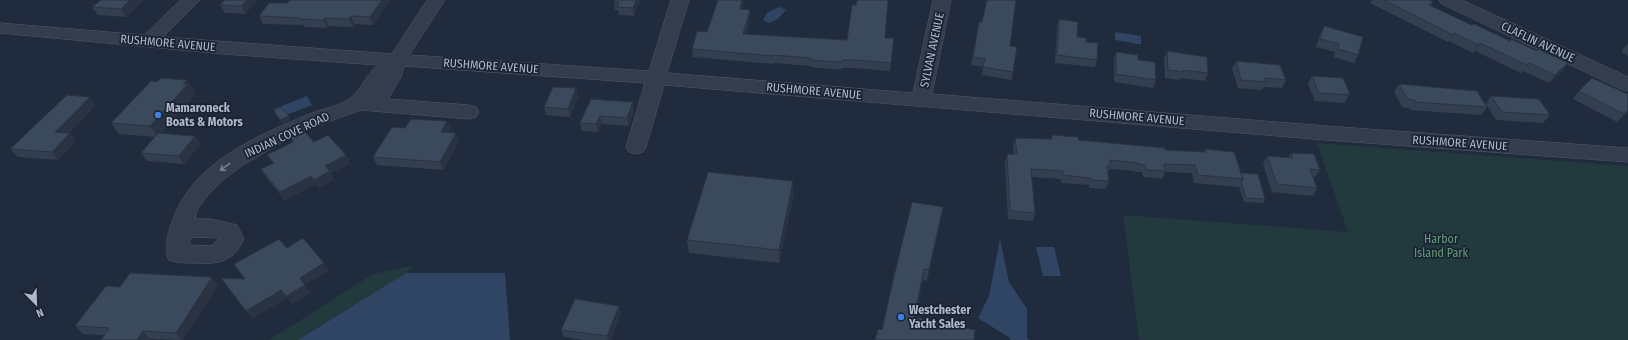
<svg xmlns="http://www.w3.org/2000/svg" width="1628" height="340" font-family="'Fira Sans Condensed',sans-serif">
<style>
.green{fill:#223a3e}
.water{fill:#304464}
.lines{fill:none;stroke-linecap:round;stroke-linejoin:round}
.street-casing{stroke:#4f5868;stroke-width:1}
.street{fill:#343d4d;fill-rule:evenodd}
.wall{fill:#333f50}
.shaded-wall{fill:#293341}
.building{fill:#3b495d;stroke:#293341}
.oneway{stroke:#788191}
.shop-dot{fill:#3f7fe0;stroke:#192332;stroke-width:1.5}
.labels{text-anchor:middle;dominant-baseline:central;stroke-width:3.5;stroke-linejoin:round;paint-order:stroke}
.street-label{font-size:12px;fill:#afb8c9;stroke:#192332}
.poi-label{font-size:12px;font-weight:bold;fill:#afb8c9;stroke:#192332;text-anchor:start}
.park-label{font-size:12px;fill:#639d73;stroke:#192332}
</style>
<rect width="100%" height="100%" fill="#202b3d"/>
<g class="green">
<polygon points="1317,143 1628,166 1628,340 1139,340 1123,215 1348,232"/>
<polygon points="415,265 406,273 298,340 269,340 373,274"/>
</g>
<g class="water">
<polygon points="779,7 786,10 778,19 769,23 763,20 767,13"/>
<polygon points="1115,32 1141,36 1141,44 1134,44 1134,43 1115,40"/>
<polygon points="307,96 312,105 279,118 274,109"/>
<polygon points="1000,239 1009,282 1027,309 1027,338 1029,340 1010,340 1010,338 978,318 989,296"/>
<polygon points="1036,247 1054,247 1061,276 1043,276"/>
<polygon points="406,273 505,273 510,340 298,340"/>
</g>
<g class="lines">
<g class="street-casing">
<g id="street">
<path d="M181 0H200L163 37 392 54 427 0H445L409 55 649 71 671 0H689L667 73 913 93 933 0H951L932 94 1326 126 1628 148V162L1326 140 664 85 646 147 643 152 636 154 629 152 626 147 645 83 404 66 401 77 388 99 469 105 476 107 479 112 476 117 469 119 361 110 330 121 286 140 243 165 223 180 207 196 197 210 195 219H210L237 225 244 239C232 263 219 264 194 263 185 263 177 263 169 260 163 250 168 233 172 222 191 163 258 135 312 113 323 109 335 107 346 101 360 94 365 75 378 65L224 54 0 33V23L144 35ZM191 237 220 238 211 246 190 245Z"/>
<polygon points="1439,0 1462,0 1628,77 1628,91 1621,89 1442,4"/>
</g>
</g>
<use href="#street" class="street"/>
</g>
<g class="wall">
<polygon points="144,0 126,17 98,15 92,7"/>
<polygon points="225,0 258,0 245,14 225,13 220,5"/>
<polygon points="390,0 373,25 355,24 352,27 328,26 327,28 304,27 303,25 263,24 259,16 287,3"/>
<polygon points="614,0 640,0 634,16 619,15 618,10 615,10 614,2"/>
<polygon points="1372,0 1429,0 1433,2 1431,6 1562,71 1549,83 1523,71 1521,73 1475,51 1473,53 1449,41 1448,42 1370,3"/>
<polygon points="742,9 750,10 750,18 746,34 847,40 885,38 894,38 890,71 855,68 841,68 841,70 810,67 810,66 774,63 773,64 693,57 692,49"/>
<polygon points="985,11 1010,46 1013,72 1012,80 982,75 983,67 971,65 979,22 982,22"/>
<polygon points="1059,19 1077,37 1086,42 1097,60 1095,67 1055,63 1057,27"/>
<polygon points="1324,26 1358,55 1354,63 1334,57 1335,52 1316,47 1320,34"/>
<polygon points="1627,44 1628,44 1628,56 1621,52"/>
<polygon points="1167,51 1208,73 1205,81 1181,78 1180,80 1165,78 1164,59"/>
<polygon points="1116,52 1156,80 1153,88 1114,82 1114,60"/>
<polygon points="1236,61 1286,80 1282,88 1264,87 1262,90 1238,88 1232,69"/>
<polygon points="1312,76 1350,94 1344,103 1315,101 1308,84"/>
<polygon points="187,80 194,91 192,92 195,95 161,134 195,136 201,144 184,164 147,161 141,153 155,137 119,134 111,123 157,82"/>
<polygon points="1399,84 1487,107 1481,115 1410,110 1409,108 1402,107 1394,92"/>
<polygon points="576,88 578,96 570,117 546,115 544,107"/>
<polygon points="1579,91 1628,94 1628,111 1617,122 1573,99"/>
<polygon points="1491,96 1550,115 1543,123 1496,120 1486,104"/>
<polygon points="591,99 634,110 629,126 602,124 598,132 582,131 580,123"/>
<polygon points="96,105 69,133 76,141 58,160 18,157 10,149"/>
<polygon points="447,121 451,129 449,132 456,133 459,141 443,170 377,165 373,157 405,128"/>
<polygon points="287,131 346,155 350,163 331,173 334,179 319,188 316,184 285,200 266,177 261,169 273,163 267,155 293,142"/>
<polygon points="1052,135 1079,140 1165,150 1204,152 1205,149 1241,173 1265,199 1263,203 1244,202 1239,186 1239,187 1194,183 1192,173 1165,172 1162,179 1143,177 1142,172 1135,172 1135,171 1110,169 1108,174 1109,181 1106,189 1089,188 1089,185 1061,183 1061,179 1032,177 1035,213 1033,221 1008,219 1005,162 1007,154 1014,154 1013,146 1015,138 1051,139"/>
<polygon points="1291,153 1320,170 1315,177 1313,177 1317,188 1313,196 1272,192 1263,164 1267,156 1288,158"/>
<polygon points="794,194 779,263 689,253 687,240"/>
<polygon points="943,207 941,218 927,281 923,280 915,317 974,340 882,330"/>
<polygon points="212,277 218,285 183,340 150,339 149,340 101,340 104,335 83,334 75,326 120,287"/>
<polygon points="621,313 611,340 583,340 564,337 561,330"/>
</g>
<g class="shaded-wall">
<polygon points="130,0 144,0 126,17 121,9"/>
<polygon points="247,0 258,0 245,14 241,6"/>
<polygon points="382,0 390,0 373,25 370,17"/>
<polygon points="636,0 640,0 634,16 633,8"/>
<polygon points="742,0 744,0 740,17 740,9"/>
<polygon points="750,10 750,18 744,41 743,34"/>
<polygon points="351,16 355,24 352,27 349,19"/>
<polygon points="325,18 328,26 327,28 323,20"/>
<polygon points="1480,43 1475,51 1473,53 1478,45"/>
<polygon points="1568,63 1562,71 1549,83 1555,75"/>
<polygon points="187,80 194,91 192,92 195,95 158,137 150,126"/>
<polygon points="576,88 578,96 570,117 568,109"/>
<polygon points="90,97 96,105 62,140 55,132"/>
<polygon points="633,102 634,110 629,126 627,118"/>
<polygon points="1628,110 1628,111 1617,122 1624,114"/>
<polygon points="289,116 291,120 282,124 280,120"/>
<polygon points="600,116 602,124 598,132 596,124"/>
<polygon points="447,121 451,129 445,140 441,132"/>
<polygon points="70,133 76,141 58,160 52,152"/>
<polygon points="456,133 459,141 443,170 440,162"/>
<polygon points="195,136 201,144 184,164 179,156"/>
<polygon points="346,155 350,163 331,173 334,179 319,188 314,180 325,166"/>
<polygon points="311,176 316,184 285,200 280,192"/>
<polygon points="793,181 794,194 779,263 779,250"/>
<polygon points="943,207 941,218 927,281 929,270"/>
<polygon points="324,263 329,271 305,285 311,293 292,304 286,296 300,278"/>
<polygon points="924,269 923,280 913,328 914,317"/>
<polygon points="212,277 218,285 183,340 182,340 176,333"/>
<polygon points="281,290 287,298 252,319 246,311"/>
<polygon points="619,306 621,313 611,340 608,340 607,336"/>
<polygon points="143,331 150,339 149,340 137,340"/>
</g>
<g class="building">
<polygon points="101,0 130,0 121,9 92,7"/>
<polygon points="225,0 247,0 241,6 220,5"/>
<polygon points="290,0 382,0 370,17 351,16 349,19 325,18 323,20 300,19 301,18 259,16 269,3 287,3"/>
<polygon points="614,0 636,0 633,8 617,7 619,2 614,2"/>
<polygon points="718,0 742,0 740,9 750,10 743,34 847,40 852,5 856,5 857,0 888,0 885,38 894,38 891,63 856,60 842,60 842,62 810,60 810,58 773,55 773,56 692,49 697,31 707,32"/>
<polygon points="987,0 1016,0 1010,46 1017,47 1013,72 983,67 985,59 973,57 979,22 982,22"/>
<polygon points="1384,0 1429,0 1433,2 1429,5 1472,25 1474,24 1510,41 1511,39 1537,51 1538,49 1568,63 1555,75 1529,63 1527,65 1480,43 1478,45 1454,33 1453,35"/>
<polygon points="1059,19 1078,22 1077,37 1086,38 1086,42 1098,43 1097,60 1057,55"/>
<polygon points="1324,26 1363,37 1358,55 1338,49 1339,44 1320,39"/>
<polygon points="1167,51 1207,57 1208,73 1183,70 1183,72 1168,70"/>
<polygon points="1116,52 1138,55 1138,60 1155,62 1156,80 1116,74"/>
<polygon points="1236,61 1280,65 1286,80 1265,78 1266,82 1241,80"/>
<polygon points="1312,76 1343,78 1350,94 1347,93 1348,95 1319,93"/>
<polygon points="161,78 187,80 183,84 188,84 150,126 111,123 151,81 157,82"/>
<polygon points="1592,78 1628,94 1628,110 1624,114 1579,91"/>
<polygon points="1399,84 1477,91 1487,107 1415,102 1414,100 1407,99"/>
<polygon points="553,87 576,88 568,109 544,107"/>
<polygon points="67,95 90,97 55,132 70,133 52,152 10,149 30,130"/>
<polygon points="1491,96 1539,99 1550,115 1502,112"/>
<polygon points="591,99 633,102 627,118 600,116 596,124 580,123"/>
<polygon points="280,107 289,116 280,120 274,111"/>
<polygon points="411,119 447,121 441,132 456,133 440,162 373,157 392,127 405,128"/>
<polygon points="299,126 314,142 328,135 346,155 325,166 330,171 314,180 311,176 280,192 261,169 274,163 267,155 293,142 287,131"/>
<polygon points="158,133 195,136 179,156 141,153"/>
<polygon points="1052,135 1078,137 1079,140 1165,148 1165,150 1206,152 1205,149 1234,152 1243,179 1198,175 1195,165 1164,164 1165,171 1146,170 1145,165 1138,164 1138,163 1110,160 1110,166 1107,166 1109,181 1092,180 1091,178 1063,175 1063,171 1031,169 1035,213 1010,211 1007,154 1017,154 1015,138 1052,139"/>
<polygon points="1291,153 1314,154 1320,170 1310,169 1317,188 1277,184 1267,156 1293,158"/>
<polygon points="708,172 793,181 779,250 687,240"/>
<polygon points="1241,173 1258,174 1265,199 1246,198 1241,182 1243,179"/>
<polygon points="912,202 943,207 929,270 924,269 914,317 975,330 974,340 875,340 878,329 882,330 894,276"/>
<polygon points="303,238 324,263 300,278 305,285 286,296 281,290 246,311 221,278 245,279 234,264 279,239 287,248"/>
<polygon points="130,273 212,277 176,333 143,331 137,340 101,340 109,328 75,326 106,286 120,287"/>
<polygon points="575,299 619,306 607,336 561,330"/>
</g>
<defs><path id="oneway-shaft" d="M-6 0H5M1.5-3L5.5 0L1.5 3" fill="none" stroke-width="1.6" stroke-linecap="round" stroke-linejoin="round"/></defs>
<use class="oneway" href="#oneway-shaft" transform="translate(225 167) rotate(144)"/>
<g class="shop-dot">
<circle cx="158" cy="115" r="4"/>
<circle cx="901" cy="317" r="4"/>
</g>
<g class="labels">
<g class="street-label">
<text transform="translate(1538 42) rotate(25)">CLAFLIN AVENUE</text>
<text transform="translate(168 43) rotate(5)">RUSHMORE AVENUE</text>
<text transform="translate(932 50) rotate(-78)">SYLVAN AVENUE</text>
<text transform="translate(491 66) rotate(4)">RUSHMORE AVENUE</text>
<text transform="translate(814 91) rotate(5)">RUSHMORE AVENUE</text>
<text transform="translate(1137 117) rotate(5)">RUSHMORE AVENUE</text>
<text transform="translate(287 135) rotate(-25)">INDIAN COVE ROAD</text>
<text transform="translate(1460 143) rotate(4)">RUSHMORE AVENUE</text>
</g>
<g class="poi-label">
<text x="166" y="108">Mamaroneck<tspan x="166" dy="14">Boats &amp; Motors</tspan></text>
<text x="909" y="310">Westchester<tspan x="909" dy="14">Yacht Sales</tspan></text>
</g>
<g class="park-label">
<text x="1441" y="239">Harbor<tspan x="1441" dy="14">Island Park</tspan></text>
</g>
</g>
<g transform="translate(36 304) rotate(157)" stroke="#192332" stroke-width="3" paint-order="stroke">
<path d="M0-3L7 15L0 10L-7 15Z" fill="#afb8c9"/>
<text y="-6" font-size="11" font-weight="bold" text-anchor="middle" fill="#afb8c9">N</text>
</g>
</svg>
